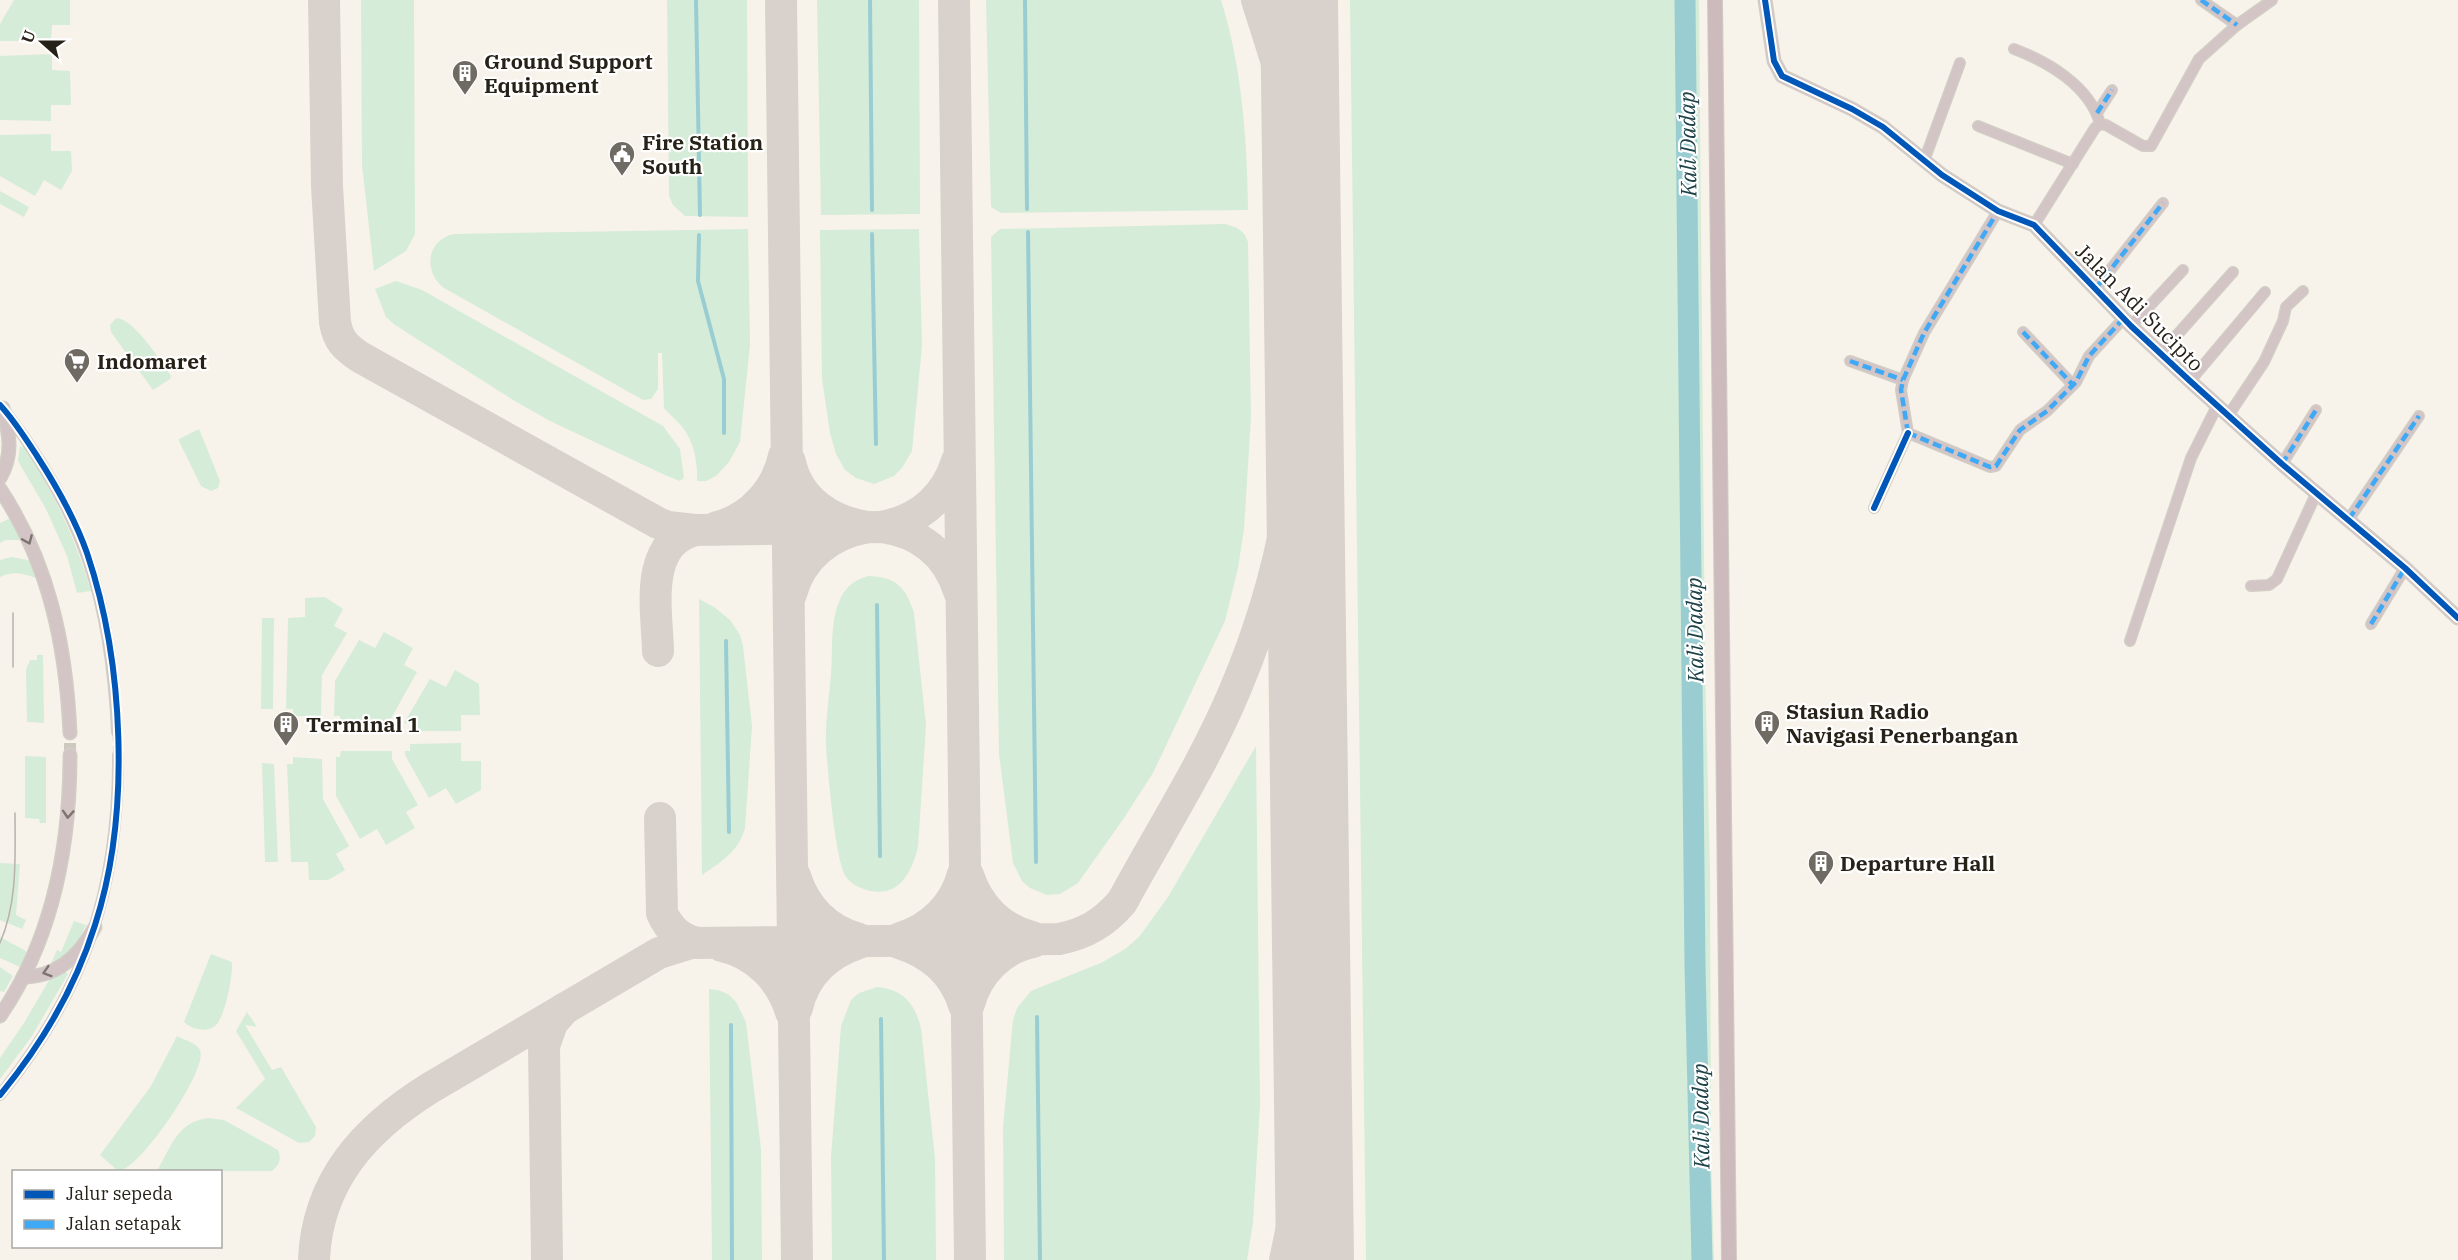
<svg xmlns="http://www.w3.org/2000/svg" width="2458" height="1260" font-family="'IBM Plex Serif',serif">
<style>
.green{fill:#d5ecd8}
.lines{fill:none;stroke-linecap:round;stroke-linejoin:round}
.stream{stroke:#9acdd2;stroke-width:4}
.river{stroke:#9acdd2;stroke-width:21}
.taxiway{stroke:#d9d2cc;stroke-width:32}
.runway{stroke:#d9d2cc;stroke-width:78}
.minor-tunnel{stroke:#cec9c0;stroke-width:9;stroke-dasharray:9 4.5;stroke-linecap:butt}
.tertiary-tunnel{stroke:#cec9c0;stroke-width:12;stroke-dasharray:12 6;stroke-linecap:butt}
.minor-casing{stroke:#d2cdc5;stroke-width:12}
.tertiary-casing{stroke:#d2cdc5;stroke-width:15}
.secondary-casing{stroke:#d2cdc5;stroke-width:16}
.minor{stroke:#d3c4c6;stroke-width:9}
.tertiary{stroke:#d3c4c6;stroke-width:12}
.secondary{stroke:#ccbabd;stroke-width:14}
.tram{stroke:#bab0ae;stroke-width:1.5}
.quiet{stroke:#3fa9f5;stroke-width:4.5;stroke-dasharray:9 4.5;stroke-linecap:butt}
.cycleway-casing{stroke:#fff;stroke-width:10}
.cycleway{stroke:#0057b8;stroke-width:6}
.oneway{stroke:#7d736f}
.labels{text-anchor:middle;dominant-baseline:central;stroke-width:4.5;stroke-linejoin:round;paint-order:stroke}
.poi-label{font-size:21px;font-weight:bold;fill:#272218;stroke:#fff;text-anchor:start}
.street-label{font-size:21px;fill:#272218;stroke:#fff}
.water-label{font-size:22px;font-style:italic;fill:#1d4247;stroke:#fff}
</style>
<rect width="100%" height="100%" fill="#f8f3ea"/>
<g class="green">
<polygon points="14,0 70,0 70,25 52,25 51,41 0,41 0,24"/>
<polygon points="361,0 414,0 415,234 406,251 374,271 362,165"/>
<polygon points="667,0 747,0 748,217 685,216 673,205 669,196"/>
<polygon points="817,0 919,0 920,214 821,215"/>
<path d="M986 0H1221C1242 66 1247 141 1248 210L1001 213 991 207Z"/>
<polygon points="1350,0 1699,0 1705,666 1710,870 1711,1153 1714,1260 1366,1260"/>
<polygon points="52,54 52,70 70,71 71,105 51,105 51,121 0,120 0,56"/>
<polygon points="51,134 51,151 71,151 72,171 61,190 44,180 35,196 0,176 0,135"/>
<polygon points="0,191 29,207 24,217 0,204"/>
<path d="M1225 224C1237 227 1244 230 1248 242L1251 417 1244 529 1238 568 1225 621 1153 773 1124 818 1078 883 1060 894 1047 895 1030 888 1022 881 1013 863 999 754 991 237 1000 229Z"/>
<path d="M748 229 750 345 740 442 729 462 716 476 706 481H697C698 460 693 437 678 422 673 417 668 413 664 408L662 353H658V389L651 399 643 400 444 288C423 272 426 240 454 234Z"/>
<polygon points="919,229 922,346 912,451 902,468 894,476 874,484 856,478 845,470 836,454 830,433 822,379 820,230"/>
<polygon points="396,281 422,290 663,426 680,449 684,478 680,481 667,476 550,421 513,400 395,325 386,317 375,289"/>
<path d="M116 318C134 318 161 362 171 376L170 379 153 390 111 332 110 325Z"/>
<polygon points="199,429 220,481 218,488 211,491 201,486 179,441 179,439"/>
<path d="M20 446 26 448C54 494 76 540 91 591L77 593 67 556 46 509 18 461Z"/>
<polygon points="13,517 25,540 6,540 0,543 0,523"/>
<path d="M11 557 33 561 41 580C25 574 16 570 0 577V560Z"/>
<path d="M868 576C896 577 906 587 914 613L926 725 918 847C912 871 900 897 871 891 862 889 852 885 847 878 835 864 828 770 826 747 825 724 829 698 831 674 833 652 830 623 839 602 844 588 854 580 868 576Z"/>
<polygon points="325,597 343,609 334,626 347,633 322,675 321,716 293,716 293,709 286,709 288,618 305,617 305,598"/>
<path d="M699 599 714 607 730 620 740 635 743 646 752 726 745 828C739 851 721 862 702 875Z"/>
<polygon points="262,618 274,618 273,709 261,709"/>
<polygon points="384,632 413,648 404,665 417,672 389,722 340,722 340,716 334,716 335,681 359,640 375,648"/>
<polygon points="37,655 43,655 44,723 27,722 26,670 30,660 37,660"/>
<polygon points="455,670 479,684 480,715 461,715 461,731 411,731 411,724 404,723 430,679 446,687"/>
<polygon points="461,743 461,761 481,761 481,790 456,804 446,788 429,798 405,755 405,751 410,751 410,744"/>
<polygon points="1256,746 1260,1104 1253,1223 1247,1260 1004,1260 1003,1127 1013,1020 1017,1008 1031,991 1103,962 1125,949 1139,937 1168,897"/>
<polygon points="341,751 392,751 392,759 418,805 406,812 415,828 386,845 377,829 360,839 336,796 336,757 340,757"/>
<polygon points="25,756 46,757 46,823 40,823 39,819 25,818"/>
<polygon points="293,757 322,759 323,799 349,846 336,854 345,870 328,880 309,880 308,862 291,862 287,764 293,764"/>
<polygon points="262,763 274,764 278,862 265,862"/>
<polygon points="0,863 20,864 16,915 26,920 22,929 0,920"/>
<path d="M74 921 86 925C76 947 72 954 50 966L57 950 61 952Z"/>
<polygon points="0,937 26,951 26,955 20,967 0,958"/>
<path d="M211 954 232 962C233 975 225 1018 215 1026 206 1033 191 1029 184 1022Z"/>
<polygon points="0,967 13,976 4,992 0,991"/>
<polygon points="65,971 68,974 32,1036 0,1079 0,1058 24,1023 51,977"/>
<path d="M877 987C903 989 915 1004 921 1028L935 1158 936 1260H832L831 1157 841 1026 851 1000 859 993Z"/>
<polygon points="709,989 718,990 728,994 736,1002 746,1022 761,1149 762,1260 712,1260"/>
<polygon points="247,1012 257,1027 245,1025 272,1070 281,1067 316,1127 315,1136 309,1142 299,1143 236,1108 265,1079 236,1031"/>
<path d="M177 1036C184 1040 197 1043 200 1050 209 1069 138 1172 118 1171L100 1155 151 1086Z"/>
<path d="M208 1118 224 1120 278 1150C282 1159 279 1165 272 1171H157C171 1147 177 1122 208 1118Z"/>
</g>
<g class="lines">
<g class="stream">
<polyline points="696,0 700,215"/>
<polyline points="870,0 872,210"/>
<polyline points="1025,0 1027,209"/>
<polyline points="1028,232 1036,862"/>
<polyline points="872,234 876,444"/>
<polyline points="699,235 698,281 724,379 724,433"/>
<polyline points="877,605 880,856"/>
<polyline points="726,641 729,832"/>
<polyline points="1037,1017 1040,1260"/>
<polyline points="881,1019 884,1260"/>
<polyline points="731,1025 732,1260"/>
</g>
<polyline class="river" points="1685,0 1695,966 1702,1260"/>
<g class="taxiway">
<path d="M324 0 327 186 335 322C338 340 345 347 360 357L658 523 668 527 695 530 881 527C919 532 947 554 959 591"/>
<polyline points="781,0 797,1260"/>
<polyline points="954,0 970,1260"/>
<polyline points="1257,0 1276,60 1290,132 1301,218"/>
<path d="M790 462C798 500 831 522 868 527 830 534 801 556 791 594"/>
<path d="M717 527C751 519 777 489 784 456"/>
<path d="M881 527C919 520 945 499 957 461"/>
<path d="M658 651C657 610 643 544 695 530"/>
<path d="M660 818 662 913C669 929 681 940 698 943"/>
<path d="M968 875C978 906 1000 929 1032 937"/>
<path d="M795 876C805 908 827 930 859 939"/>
<path d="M900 938C931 929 955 905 963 874"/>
<path d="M899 943C931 953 954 972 964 1005"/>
<path d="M722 946C756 954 781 979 791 1012"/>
<path d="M969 1004C977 974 1001 948 1033 942"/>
<path d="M797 1008C804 975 828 953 859 943"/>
<path d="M314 1260C317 1180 366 1128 430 1088L659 953 691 943 1059 939C1085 934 1104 923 1122 902 1160 832 1204 764 1235 690 1269 610 1291 522 1298 436 1301 399 1302 363 1304 327"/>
<polyline points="547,1260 544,1046 552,1023 564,1009"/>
<path d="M1285 1260C1302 1185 1308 1119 1312 1042"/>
</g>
<polyline class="runway" points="1299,0 1315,1260"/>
<polyline class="minor-tunnel" points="117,732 118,755"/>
<polyline class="tertiary-tunnel" points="70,755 70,733"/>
<g class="minor-casing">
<g id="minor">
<polyline points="2201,0 2237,25"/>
<path d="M2014 49C2048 62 2090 86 2100 124"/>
<polyline points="2097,113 2112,90"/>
<polyline points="1978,126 2073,164"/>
<polyline points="1924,161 1960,63"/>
<polyline points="2034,225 2095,128 2100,124 2106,125 2143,146 2151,146 2199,59 2237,25 2272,0"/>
<polyline points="2096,288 2163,203"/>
<polyline points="2131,326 2183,270"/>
<polyline points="2023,332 2073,385"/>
<polyline points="2161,353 2233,272"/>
<polyline points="1850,361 1903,380"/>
<polyline points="2190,381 2265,292"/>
<path d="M5 411C85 515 111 603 117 732"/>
<polyline points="2228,416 2264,362 2283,321 2286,307 2303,291"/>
<polyline points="1908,433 1990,467 1996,466 2020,430 2047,411 2076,382 2089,356 2124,318"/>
<polyline points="1908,433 1901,390 1903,380 1924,333 1998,211"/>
<polyline points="2282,464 2316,410"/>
<polyline points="1874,508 1908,433"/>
<polyline points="2349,519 2419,416"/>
<polyline points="2251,586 2269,585 2277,579 2316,494"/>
<polyline points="2371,624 2405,568"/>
<polyline points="2130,641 2191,458 2217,406"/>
<path d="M0 1095C85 991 119 888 118 755"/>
</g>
</g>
<g class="tertiary-casing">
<g id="tertiary">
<polyline points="1765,0 1774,61 1782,76 1852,109 1883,127 1942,175 1998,211 2034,225 2131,326 2190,381 2282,464 2405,568 2458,618"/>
<path d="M0 478C14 454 9 433 3 408"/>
<path d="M0 489C49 563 66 645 70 733"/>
<path d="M23 977C57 977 80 955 95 927"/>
<path d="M0 1016C53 939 70 847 70 755"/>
</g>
</g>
<g class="secondary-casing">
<polyline id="secondary" points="1715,0 1729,1260"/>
</g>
<use href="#minor" class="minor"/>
<use href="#tertiary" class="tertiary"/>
<use href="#secondary" class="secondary"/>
<g class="tram">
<polyline points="13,613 13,667"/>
<path d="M0 943C18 901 15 857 15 813"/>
</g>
<g class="quiet">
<polyline points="2201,0 2237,25"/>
<polyline points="2097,113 2112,90"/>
<polyline points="2096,288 2163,203"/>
<polyline points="2023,332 2073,385"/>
<polyline points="1850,361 1903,380"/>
<polyline points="1908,433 1990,467 1996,466 2020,430 2047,411 2076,382 2089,356 2124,318"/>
<polyline points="1908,433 1901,390 1903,380 1924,333 1998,211"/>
<polyline points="2282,464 2316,410"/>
<polyline points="2349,519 2419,416"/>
<polyline points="2371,624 2405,568"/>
</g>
<g class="cycleway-casing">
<g id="cycleway">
<polyline points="1765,0 1774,61 1782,76 1852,109 1883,127 1942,175 1998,211 2034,225 2131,326 2190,381 2282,464 2405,568 2458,618"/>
<path d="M0 405C14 420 26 439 37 456 57 487 75 519 87 553 124 663 131 814 95 925 75 989 42 1044 0 1095"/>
<polyline points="1874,508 1908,433"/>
</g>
</g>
<use href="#cycleway" class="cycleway"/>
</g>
<defs><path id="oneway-chevron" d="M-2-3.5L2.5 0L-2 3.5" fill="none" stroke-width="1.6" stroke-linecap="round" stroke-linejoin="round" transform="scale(1.5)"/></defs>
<g class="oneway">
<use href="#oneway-chevron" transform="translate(28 540) rotate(67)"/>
<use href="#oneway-chevron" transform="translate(68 814) rotate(94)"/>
<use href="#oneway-chevron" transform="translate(47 972) rotate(163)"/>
</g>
<defs>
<g id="building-pin" transform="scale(1.35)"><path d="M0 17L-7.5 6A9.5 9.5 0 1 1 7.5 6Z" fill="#706b62" stroke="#fff"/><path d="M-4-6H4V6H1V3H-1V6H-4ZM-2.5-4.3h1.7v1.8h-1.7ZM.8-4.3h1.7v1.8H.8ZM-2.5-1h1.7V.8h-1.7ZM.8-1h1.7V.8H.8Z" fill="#fff"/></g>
<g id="civic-pin" transform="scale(1.35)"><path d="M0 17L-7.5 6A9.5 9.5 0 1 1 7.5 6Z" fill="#706b62" stroke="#fff"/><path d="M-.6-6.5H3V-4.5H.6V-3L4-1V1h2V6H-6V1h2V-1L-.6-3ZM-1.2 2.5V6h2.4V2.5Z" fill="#fff"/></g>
<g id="supermarket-pin" transform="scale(1.35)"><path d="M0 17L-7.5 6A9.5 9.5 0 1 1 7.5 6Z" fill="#706b62" stroke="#fff"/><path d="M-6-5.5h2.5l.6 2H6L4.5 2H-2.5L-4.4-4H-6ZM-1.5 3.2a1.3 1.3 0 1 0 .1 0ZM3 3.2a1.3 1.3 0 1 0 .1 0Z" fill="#fff"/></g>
</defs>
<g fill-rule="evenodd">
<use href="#building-pin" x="465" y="73"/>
<use href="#civic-pin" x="622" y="154"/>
<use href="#supermarket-pin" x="77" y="361"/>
<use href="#building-pin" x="1767" y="723"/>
<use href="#building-pin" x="286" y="724"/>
<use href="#building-pin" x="1821" y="863"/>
</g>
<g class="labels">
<g class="poi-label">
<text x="484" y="61">Ground Support<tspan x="484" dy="24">Equipment</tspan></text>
<text x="642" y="142">Fire Station<tspan x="642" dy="24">South</tspan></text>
<text x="97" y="361">Indomaret</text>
<text x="1786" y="711">Stasiun Radio<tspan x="1786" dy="24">Navigasi Penerbangan</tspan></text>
<text x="306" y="724">Terminal 1</text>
<text x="1840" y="863">Departure Hall</text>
</g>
<g class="street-label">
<text transform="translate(2140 307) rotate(45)">Jalan Adi Sucipto</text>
</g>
<g class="water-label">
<text transform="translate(1687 144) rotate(-91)">Kali Dadap</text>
<text transform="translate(1694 630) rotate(-91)">Kali Dadap</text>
<text transform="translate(1700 1116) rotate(-91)">Kali Dadap</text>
</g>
</g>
<rect x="12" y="1170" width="210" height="78" fill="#ffffff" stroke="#a9a7a3" stroke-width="1.5"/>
<rect x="24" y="1190" width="30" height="9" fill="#0057b8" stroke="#a9a7a3" stroke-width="1.5"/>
<text x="66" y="1200" font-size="18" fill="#272218">Jalur sepeda</text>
<rect x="24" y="1220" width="30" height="9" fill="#3fa9f5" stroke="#a9a7a3" stroke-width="1.5"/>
<text x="66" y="1230" font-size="18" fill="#272218">Jalan setapak</text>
<g transform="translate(42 42) rotate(291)" stroke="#ffffff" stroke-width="4.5" paint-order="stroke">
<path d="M0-4.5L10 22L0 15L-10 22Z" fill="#272218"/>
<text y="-9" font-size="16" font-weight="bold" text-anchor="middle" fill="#272218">U</text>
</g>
</svg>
